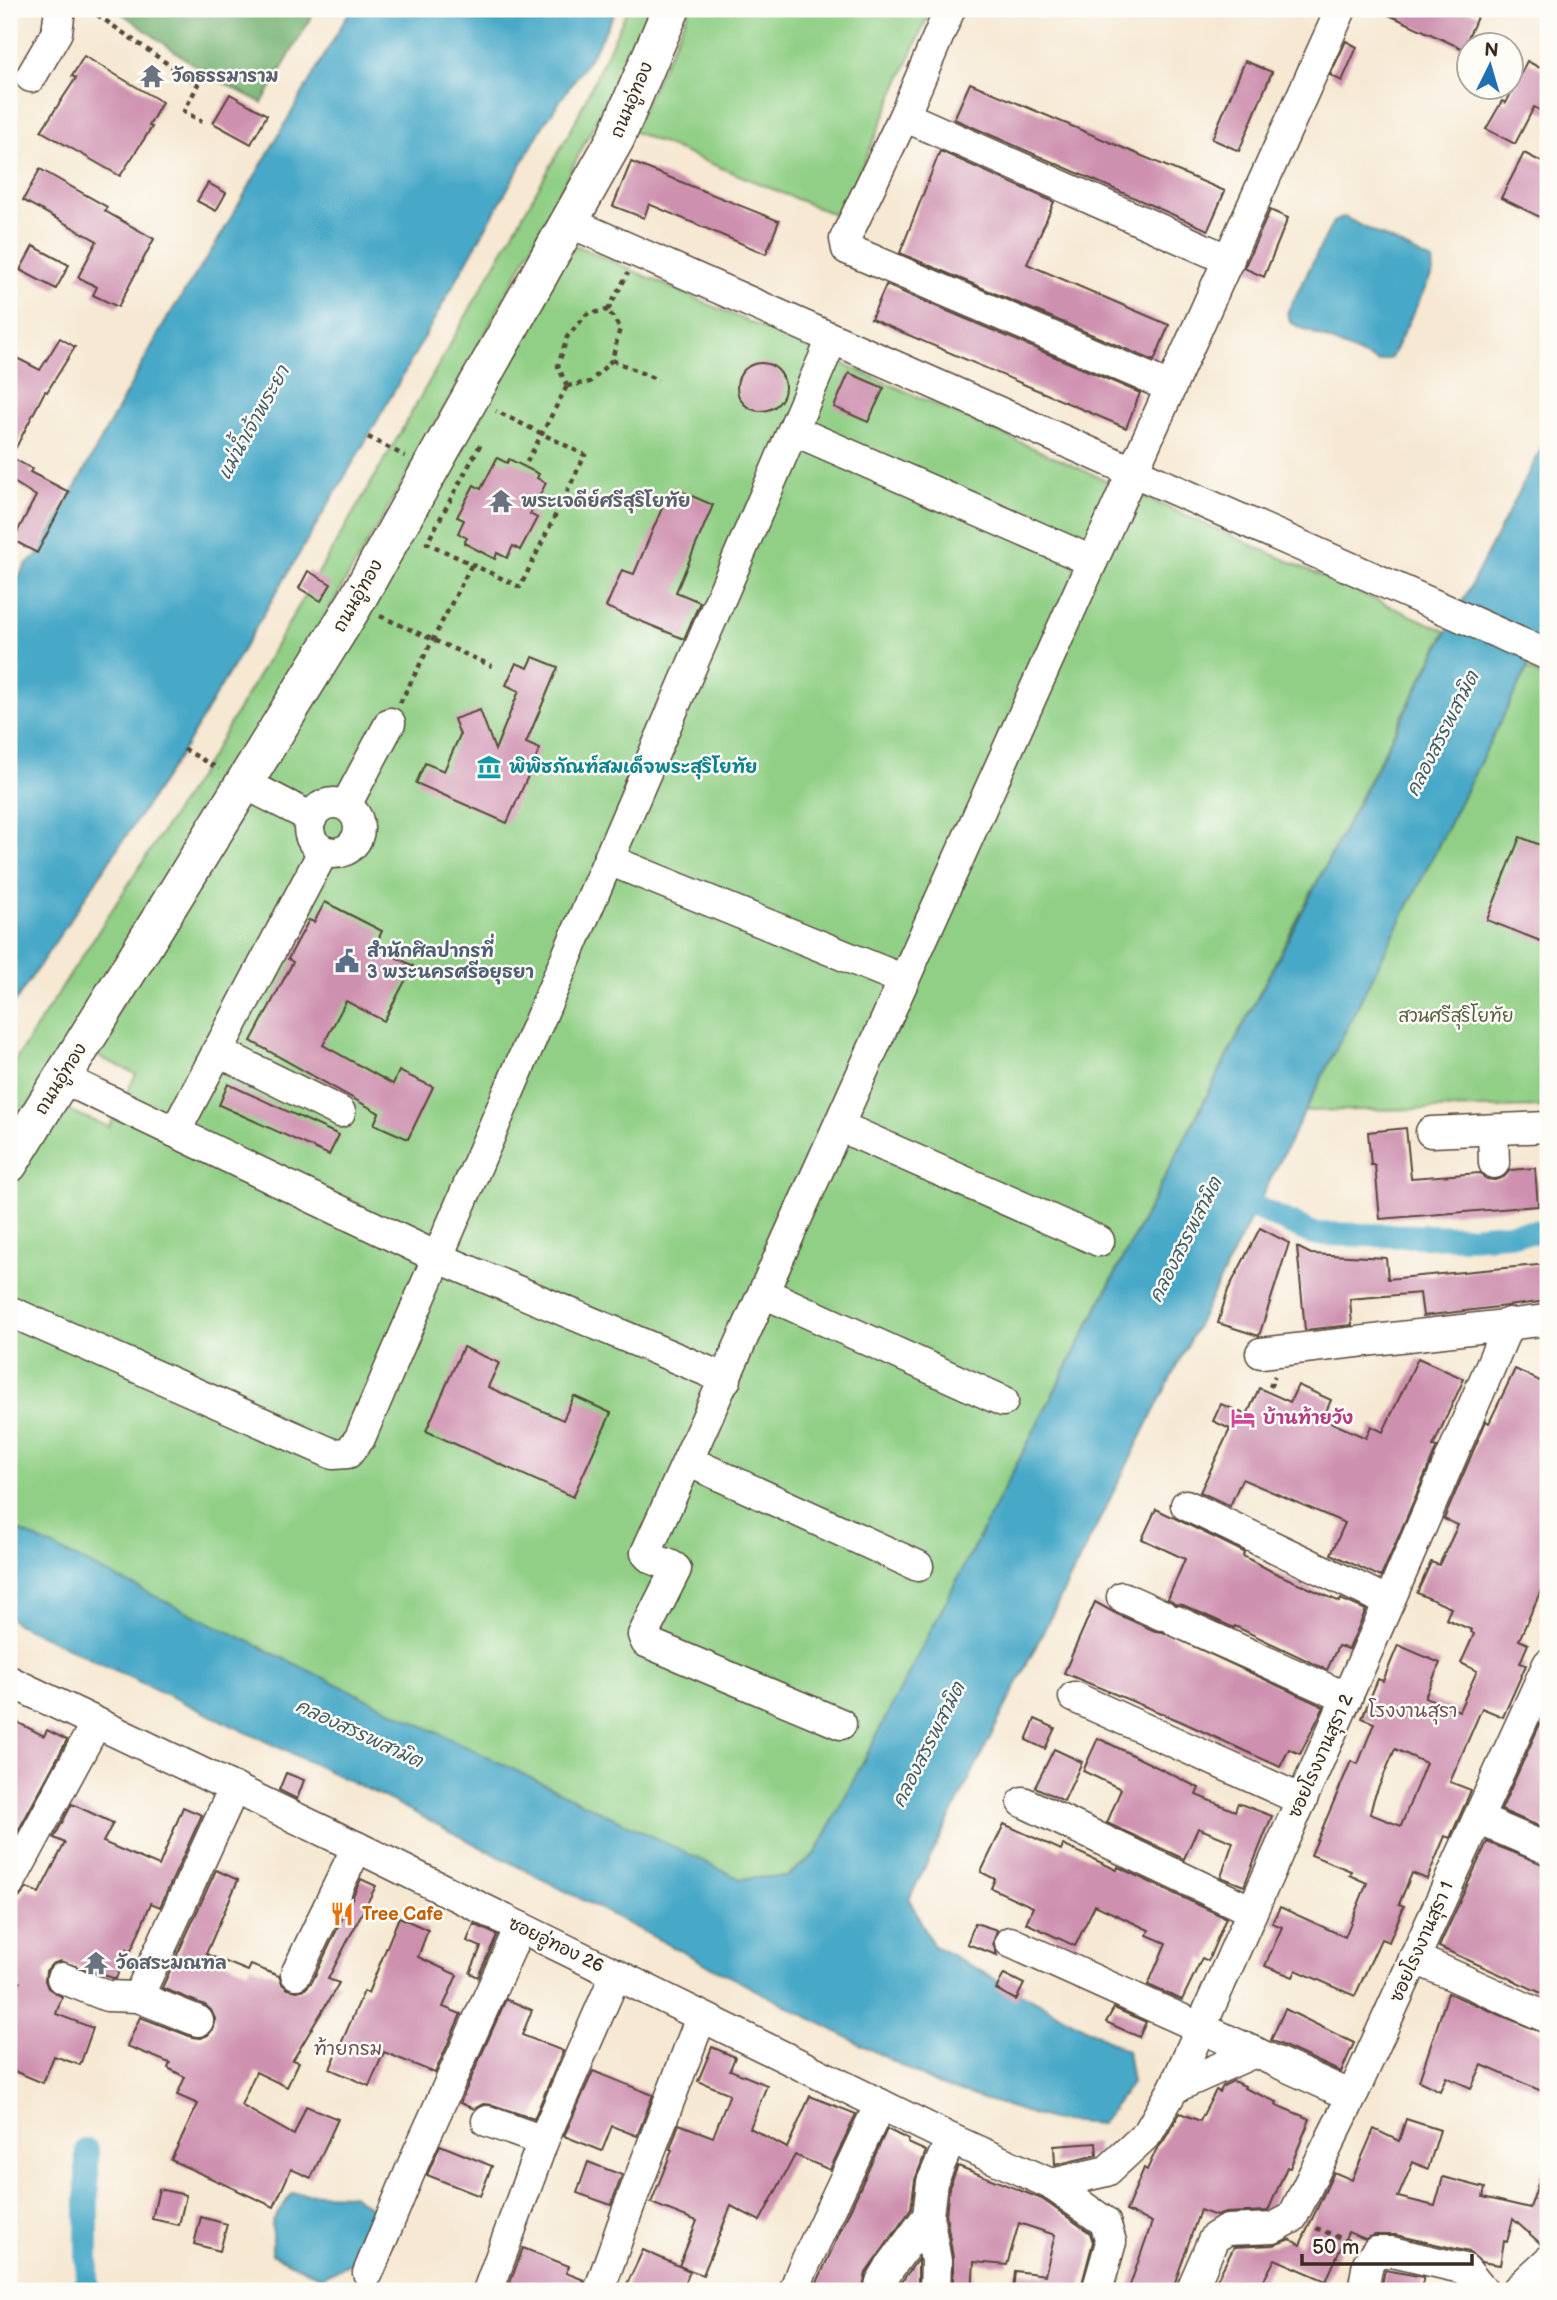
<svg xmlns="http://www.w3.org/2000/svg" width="1557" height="2300" font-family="'Balsamiq Sans','Playpen Sans Thai',sans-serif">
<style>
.green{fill:#90cf85;stroke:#667c52;stroke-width:2}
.forest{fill:#74b272;stroke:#586e48;stroke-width:2}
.water{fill:#47a8c7;stroke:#416972;stroke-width:2}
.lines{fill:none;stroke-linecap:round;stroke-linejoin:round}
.canal{stroke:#47a8c7;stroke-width:24}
.building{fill:#ce90af;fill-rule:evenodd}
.minor-casing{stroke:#574639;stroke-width:33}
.major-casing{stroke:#574639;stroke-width:40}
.path{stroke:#574639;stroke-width:4.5;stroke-dasharray:5 5;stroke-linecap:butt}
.minor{stroke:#fff;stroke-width:30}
.major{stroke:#fff;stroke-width:37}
.labels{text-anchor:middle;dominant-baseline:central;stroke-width:5;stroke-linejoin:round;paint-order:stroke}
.worship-label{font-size:18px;font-weight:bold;fill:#5b616d;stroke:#fdfcf7;text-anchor:start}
.street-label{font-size:18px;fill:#3b2a1e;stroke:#fdfcf7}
.culture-label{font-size:18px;font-weight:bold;fill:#0d838f;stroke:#fdfcf7;text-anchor:start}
.service-label{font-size:18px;font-weight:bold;fill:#4e5e75;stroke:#fdfcf7;text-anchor:start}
.park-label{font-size:18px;fill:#545c3d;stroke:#fdfcf7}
.hotel-label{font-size:18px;font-weight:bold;fill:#b23c85;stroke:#fdfcf7;text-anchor:start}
.food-label{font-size:18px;font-weight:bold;fill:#c56008;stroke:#fdfcf7;text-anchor:start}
.water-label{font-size:19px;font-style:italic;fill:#405c62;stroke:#fdfcf7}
.neighbourhood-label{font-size:19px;fill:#6e4e51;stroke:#fdfcf7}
</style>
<rect width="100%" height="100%" fill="#fdfcf7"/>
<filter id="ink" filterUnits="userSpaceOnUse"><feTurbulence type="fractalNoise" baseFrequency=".0143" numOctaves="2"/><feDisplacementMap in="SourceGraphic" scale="14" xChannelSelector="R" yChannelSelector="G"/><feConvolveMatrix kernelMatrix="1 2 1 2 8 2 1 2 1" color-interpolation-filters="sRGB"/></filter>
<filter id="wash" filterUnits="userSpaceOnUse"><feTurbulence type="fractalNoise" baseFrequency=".00686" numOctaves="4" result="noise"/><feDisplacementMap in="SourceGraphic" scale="28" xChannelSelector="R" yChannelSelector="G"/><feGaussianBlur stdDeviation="1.57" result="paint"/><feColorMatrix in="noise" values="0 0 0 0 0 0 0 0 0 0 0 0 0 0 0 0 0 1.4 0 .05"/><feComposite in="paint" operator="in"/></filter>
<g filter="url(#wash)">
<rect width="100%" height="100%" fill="#f6e8d2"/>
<g class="green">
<path d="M628 9H650C466 401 235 768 9 1137V1070L211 756 391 449 572 128Z"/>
<polygon points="690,9 931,9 840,217 632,131"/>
<polygon points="573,244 1446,631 816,1853 787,1876 740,1879 9,1527 9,1192 54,1115 70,1111 109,1127 136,1074 93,1054"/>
<polygon points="1527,669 1548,678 1548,1107 1305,1111"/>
</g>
<polygon class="forest" points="116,9 316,9 262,103 208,75"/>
<g class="water">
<polygon points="351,9 617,9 593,53 544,124 368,437 184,749 9,1011 9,593 27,563 38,556 166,320 217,242"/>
<polygon points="1344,217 1432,261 1433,272 1391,358 1378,362 1291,323 1287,313 1333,222"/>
<polygon points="1548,436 1548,627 909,1899 933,1945 1127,2051 1132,2082 1101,2124 1051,2120 939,2085 392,1801 17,1624 9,1617 9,1527 12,1527 740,1879 788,1876 816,1853"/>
<polygon points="292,2193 352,2195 382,2215 364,2257 321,2277 272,2254 272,2222"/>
</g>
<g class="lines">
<g class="canal">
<polyline points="1226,1194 1314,1234 1469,1237 1548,1231"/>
<polyline points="87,2150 87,2291"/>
</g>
</g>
<g id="blocks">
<g class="building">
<polygon points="1376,9 1465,9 1478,15 1463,49"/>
<polygon points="1346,41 1357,47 1342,81 1330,75"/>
<polygon points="84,56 162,102 149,126 152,127 120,176 41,131 76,78 72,76"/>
<polygon points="1245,61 1272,72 1239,151 1212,139"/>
<polygon points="1527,61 1548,72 1548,114 1534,107 1515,144 1486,129 1502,101 1506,103"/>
<polygon points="970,83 1225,191 1208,230 954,119"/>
<polygon points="230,94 267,115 251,144 213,123"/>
<polygon points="940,151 1054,202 1027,264 1169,325 1154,361 900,253"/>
<polygon points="1524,153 1548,165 1548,221 1501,198"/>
<polygon points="631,162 779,221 766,254 649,204 644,218 613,206"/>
<polygon points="40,169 107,207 105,211 154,239 118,307 93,295 97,287 78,277 97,241 23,200"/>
<polygon points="208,183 226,193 216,211 197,201"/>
<polygon points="1270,210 1288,218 1264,277 1244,268"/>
<polygon points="33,246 69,265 56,289 20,270"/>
<polygon points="886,285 1140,393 1126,428 871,319"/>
<polygon points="60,338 75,347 47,392 45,391 11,457 32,469 30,472 69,492 37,553 13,540 36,496 9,479 9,354 40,370"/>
<circle cx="761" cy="387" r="24"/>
<polygon points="849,373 884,388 868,422 834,407"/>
<polygon points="497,458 507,463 509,459 539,474 537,478 546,483 530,514 537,518 520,550 513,546 507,558 497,553 495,559 464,543 467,538 458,533 464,520 457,517 474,485 481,489"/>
<polygon points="671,487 713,505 676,592 700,602 684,639 606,607 622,570 634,574"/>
<polygon points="308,571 331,584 321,601 299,588"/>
<polygon points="533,657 558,667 526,743 540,749 507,823 416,783 425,763 444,771 460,735 454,719 480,710 495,750 519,691 506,685 516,663 528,668"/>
<polygon points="1520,837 1548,848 1548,944 1487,920"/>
<polygon points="325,902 382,931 375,946 413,966 384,1021 346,1001 323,1045 393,1084 399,1071 433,1087 408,1139 374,1124 379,1113 251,1041 293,962 288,959 309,920 314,922"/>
<polygon points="228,1084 339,1135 329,1155 219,1105"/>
<polygon points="1406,1128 1411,1178 1480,1173 1486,1179 1495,1180 1504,1177 1510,1170 1535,1168 1538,1206 1380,1219 1375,1165 1371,1165 1368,1132"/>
<polygon points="1260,1228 1289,1243 1259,1336 1218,1323 1228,1290"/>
<polygon points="1297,1247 1311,1254 1386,1258 1388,1279 1548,1264 1548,1301 1423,1316 1420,1293 1350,1299 1352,1325 1305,1330"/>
<polygon points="463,1347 499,1363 488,1387 563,1420 574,1396 611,1413 573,1497 426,1431"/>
<polygon points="1418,1358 1464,1379 1433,1446 1437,1447 1381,1577 1331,1554 1345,1523 1242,1479 1230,1506 1200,1492 1230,1429 1213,1421 1221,1404 1247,1415 1259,1388 1290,1402 1298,1385 1331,1400 1323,1419 1366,1438 1371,1426 1383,1432"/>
<path d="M1515 1369 1548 1385V1589L1543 1586 1519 1640 1528 1644 1520 1663 1526 1665 1503 1717 1482 1708 1450 1782 1471 1790 1466 1802 1450 1838 1445 1836 1427 1879 1412 1873 1399 1904 1404 1906 1389 1942 1381 1939 1355 1996 1296 1970 1293 1977 1265 1966 1282 1927 1272 1923 1280 1907 1345 1937 1367 1883 1349 1875 1351 1871 1311 1855 1351 1761 1358 1764 1374 1723 1362 1718 1378 1679 1383 1681 1398 1645 1440 1663 1425 1697 1459 1711 1477 1671 1461 1663 1474 1634 1471 1632 1472 1630 1446 1619 1451 1608 1417 1593 1431 1562 1439 1565 1458 1525 1444 1519 1486 1421 1489 1423ZM1395 1749 1426 1763 1401 1826 1370 1814 1374 1798Z"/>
<polygon points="1156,1509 1244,1552 1243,1556 1273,1572 1340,1602 1341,1599 1366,1610 1349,1649 1338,1646 1327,1670 1235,1626 1234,1628 1183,1605 1175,1604 1168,1599 1185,1559 1142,1539"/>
<polygon points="1095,1602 1115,1613 1155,1631 1163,1632 1324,1707 1300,1754 1289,1749 1280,1767 1180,1721 1064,1673"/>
<polygon points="1548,1706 1548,1830 1501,1810"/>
<polygon points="9,1718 44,1736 47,1730 67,1740 9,1848"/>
<polygon points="1035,1719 1055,1728 1045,1749 1026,1740"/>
<polygon points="1098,1738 1199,1788 1196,1795 1235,1811 1238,1803 1272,1816 1244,1886 1221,1877 1233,1842 1198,1828 1184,1859 1107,1823 1121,1789 1083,1771"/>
<polygon points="1054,1749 1082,1762 1064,1801 1035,1787"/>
<polygon points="286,1773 304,1780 297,1799 279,1790"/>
<polygon points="72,1804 113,1823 103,1842 159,1866 183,1807 202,1815 160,1907 151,1903 131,1951 127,1949 116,1979 60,1961 52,1964 46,1971 45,1980 48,1988 62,1997 56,2014 93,2028 80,2065 54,2056 43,2083 9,2069 9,2010 20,1982 9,1977 9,1901 19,1898 27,1888 39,1893 65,1843 54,1838"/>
<polygon points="1004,1824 1061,1850 1063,1845 1117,1870 1118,1867 1226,1918 1208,1961 1202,1958 1182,2000 1148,1985 1166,1943 1147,1935 1149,1930 1095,1905 1075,1946 1026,1923 1033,1907 991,1888 995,1879 981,1872"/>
<polygon points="1487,1842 1548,1866 1548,1996 1439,1947"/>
<polygon points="216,1870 238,1880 206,1954 248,1971 251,1965 279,1976 282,1984 288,1989 297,1991 305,1989 312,1982 361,1879 376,1886 328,1979 339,1983 293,2060 299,2062 287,2087 256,2072 241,2105 294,2135 306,2106 338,2119 311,2178 291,2169 274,2207 171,2160 198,2104 177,2095 185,2077 168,2068 170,2063 127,2046 140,2017 192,2037 201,2038 208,2035 214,2028 215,2019 211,2010 205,2005 162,1988"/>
<polygon points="399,1917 428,1930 418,1957 457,1975 443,2007 461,2014 435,2073 384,2052 369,2086 330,2069 364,1991 368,1993"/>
<polygon points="975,1923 997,1930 993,1943 997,1955 967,1944"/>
<polygon points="474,1924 497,1935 478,1977 470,1973 481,1947 467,1941"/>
<polygon points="1004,1974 1024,1984 1016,2000 996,1989"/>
<polygon points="1448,1993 1548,2035 1548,2094 1482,2065 1471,2088 1446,2077 1440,2091 1419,2081"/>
<polygon points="506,1999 532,2010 522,2035 563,2051 534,2119 493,2105 483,2104 474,2109 460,2103"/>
<polygon points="1114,2008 1146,2022 1139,2037 1106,2022"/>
<polygon points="1285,2009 1354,2043 1341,2072 1271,2040"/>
<polygon points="712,2047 735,2057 730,2070 767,2085 750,2128 787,2148 810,2096 856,2114 830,2170 795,2155 760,2221 731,2206 703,2275 679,2266 697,2221 651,2203 672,2150 670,2149 679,2124 713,2137 729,2096 728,2093 698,2081"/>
<polygon points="593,2071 653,2095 637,2136 612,2126 602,2151 564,2136"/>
<polygon points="1233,2081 1245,2086 1244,2088 1277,2102 1276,2105 1310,2119 1290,2168 1287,2167 1268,2211 1226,2213 1216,2216 1200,2210 1172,2291 1128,2291 1152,2222 1126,2211 1144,2168 1147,2170 1156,2150 1163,2142 1180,2113 1200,2121 1216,2090 1220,2092 1223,2086"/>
<polygon points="1406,2119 1440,2130 1428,2169 1413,2162 1398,2197 1435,2206 1443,2177 1485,2188 1483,2197 1530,2208 1545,2163 1548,2163 1548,2244 1542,2245 1513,2219 1507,2242 1504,2241 1500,2265 1481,2262 1469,2252 1396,2235 1375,2235 1365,2239 1348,2232 1326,2281 1275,2259 1258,2291 1211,2291 1234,2247 1274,2245 1290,2239 1300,2245 1334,2172 1352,2180 1374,2129 1399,2141"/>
<polygon points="887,2129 909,2140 908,2143 926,2151 915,2180 911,2209 866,2273 862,2291 813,2291"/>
<polygon points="1096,2143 1097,2155 1055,2165 1054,2146"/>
<polygon points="440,2145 492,2166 480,2196 427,2175"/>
<polygon points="588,2162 622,2175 611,2205 577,2193"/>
<polygon points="958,2166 1042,2199 1090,2233 1093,2242 1080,2291 1013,2291 1015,2271 1045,2275 1055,2235 1019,2223 1007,2265 974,2262 972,2291 953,2291 953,2258 946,2215 949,2187"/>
<polygon points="159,2189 186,2195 179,2225 152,2219"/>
<polygon points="201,2217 227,2224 220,2251 194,2244"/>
<polygon points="523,2248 569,2266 566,2273 584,2280 582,2291 531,2291 510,2283"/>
<polygon points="643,2250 690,2271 682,2291 638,2291 626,2286"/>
<polygon points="918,2259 918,2291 897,2291 905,2277"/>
<polygon points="1385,2270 1424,2277 1420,2291 1381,2289"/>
</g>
</g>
</g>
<g filter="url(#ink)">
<use href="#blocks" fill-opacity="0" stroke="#574639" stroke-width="2"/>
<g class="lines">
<g class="minor-casing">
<g id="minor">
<polyline points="950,9 904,116 845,239 847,249 1170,387"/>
<polyline points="31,77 57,32 60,9"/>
<polyline points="904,116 1229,260"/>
<polyline points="569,222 1548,655"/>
<polyline points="793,430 1092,561"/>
<polyline points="244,783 312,818"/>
<circle cx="334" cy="828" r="25"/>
<polyline points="346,805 390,723"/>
<polyline points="609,860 904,980"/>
<polyline points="217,1051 340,1112"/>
<polyline points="62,1078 439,1258 726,1379"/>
<polyline points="839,1126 1099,1241"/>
<polyline points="1493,1130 1494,1163"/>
<polyline points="175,1132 323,852"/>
<polyline points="1431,1132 1548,1127"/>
<polyline points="764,1293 1003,1401"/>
<polyline points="9,1311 333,1454 348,1453 360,1438 832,339"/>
<polyline points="1261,1353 1548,1320"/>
<polyline points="688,1461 918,1566"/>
<polyline points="1186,1505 1389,1602"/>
<polyline points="1122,1597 1162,1615"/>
<polyline points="1176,1621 1347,1698"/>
<polyline points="9,1681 357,1847 951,2139 1051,2184 1107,2171 1148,2133 1174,2088 1389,1602 1509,1323"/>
<polyline points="1074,1697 1302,1800"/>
<path d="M841 1724 646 1642 643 1635 676 1569C668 1561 652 1563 646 1553L1341 9"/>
<polyline points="1023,1802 1252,1911"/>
<polyline points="1478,1819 1548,1849"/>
<polyline points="9,1884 96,1723"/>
<polyline points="1010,1942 1352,2096"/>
<polyline points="1414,1958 1548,2018"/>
<polyline points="296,1974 357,1847"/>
<polyline points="62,1978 107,1996 138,1997 234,1788"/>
<polyline points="138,1997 198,2021"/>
<polyline points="1174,2088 1255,2052"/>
<polyline points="487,2121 543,2141"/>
<polyline points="1051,2184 1105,2222 1111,2242 1097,2291"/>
<polyline points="928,2216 936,2261 935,2291"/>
<polyline points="368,2273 416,2157 520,1927"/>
<polyline points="488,2291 543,2141 616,1974"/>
<polyline points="599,2291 628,2209 701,2017"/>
<polyline points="794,2291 802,2270 880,2104"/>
<polyline points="879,2291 881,2282 890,2267 928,2216 932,2182 951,2139"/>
<polyline points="1191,2291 1214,2238 1227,2230 1273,2228 1292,2218 1352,2096 1548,1664"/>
<polyline points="1363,2291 1368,2263 1376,2252 1392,2252 1465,2269 1483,2291"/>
<polyline points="1516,2291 1548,2261"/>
</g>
</g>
<g class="major-casing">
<polyline id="major" points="9,1164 354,605 616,138 671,9"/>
</g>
<g class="path">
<polyline points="89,9 198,85 184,111 202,122"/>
<polyline points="608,310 628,273"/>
<polyline points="612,360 658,380"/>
<polyline points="567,386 590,382 612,360 620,328 608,310"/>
<polyline points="567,386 558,366 567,337 587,314 608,310"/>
<polyline points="368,437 405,456"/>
<polyline points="480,445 427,543 520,587 585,455 496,411"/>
<polyline points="527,462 567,386"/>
<polyline points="380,616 492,666"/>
<polyline points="400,703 472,564"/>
<polyline points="184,749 219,769"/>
<polyline points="1270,1387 1275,1376"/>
<polyline points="1316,2228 1353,2243"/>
</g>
<use href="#minor" class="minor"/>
<use href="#major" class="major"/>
</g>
</g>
<defs>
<g id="temple-bare" transform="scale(1.89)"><path d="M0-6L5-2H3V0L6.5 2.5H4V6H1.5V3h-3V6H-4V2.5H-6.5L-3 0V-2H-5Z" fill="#6b7280" stroke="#fdfcf7" stroke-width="2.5" paint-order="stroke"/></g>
<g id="museum-bare" transform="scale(1.89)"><path d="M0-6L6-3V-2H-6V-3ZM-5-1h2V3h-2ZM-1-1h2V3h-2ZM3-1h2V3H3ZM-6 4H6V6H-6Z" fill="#0f9aa8" stroke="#fdfcf7" stroke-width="2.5" paint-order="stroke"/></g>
<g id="civic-bare" transform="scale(1.89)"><path d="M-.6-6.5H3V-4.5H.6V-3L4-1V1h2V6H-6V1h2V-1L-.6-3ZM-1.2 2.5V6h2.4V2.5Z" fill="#5c6f8a" stroke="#fdfcf7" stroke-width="2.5" paint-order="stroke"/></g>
<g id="hotel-bare" transform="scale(1.89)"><path d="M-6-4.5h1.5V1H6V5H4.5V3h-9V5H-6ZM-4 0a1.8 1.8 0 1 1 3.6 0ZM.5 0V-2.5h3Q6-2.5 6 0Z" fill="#d1479c" stroke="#fdfcf7" stroke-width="2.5" paint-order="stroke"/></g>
<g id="restaurant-bare" transform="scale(1.89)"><path d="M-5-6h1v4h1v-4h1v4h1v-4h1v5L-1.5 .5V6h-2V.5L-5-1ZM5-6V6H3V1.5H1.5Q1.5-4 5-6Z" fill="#e8710a" stroke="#fdfcf7" stroke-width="2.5" paint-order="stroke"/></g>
</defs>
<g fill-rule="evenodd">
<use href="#temple-bare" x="152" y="76"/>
<use href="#temple-bare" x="501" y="501"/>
<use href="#museum-bare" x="489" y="767"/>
<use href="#civic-bare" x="347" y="961"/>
<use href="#hotel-bare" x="1243" y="1418"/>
<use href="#restaurant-bare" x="342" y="1914"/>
<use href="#temple-bare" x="96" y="1963"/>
</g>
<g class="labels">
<g class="worship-label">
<text x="172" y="76">วัดธรรมาราม</text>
<text x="521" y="501">พระเจดีย์ศรีสุริโยทัย</text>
<text x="116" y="1963">วัดสระมณฑล</text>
</g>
<g class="street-label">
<text transform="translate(632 100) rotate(-67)">ถนนอู่ทอง</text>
<text transform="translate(358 596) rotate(-60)">ถนนอู่ทอง</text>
<text transform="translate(61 1079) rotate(-58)">ถนนอู่ทอง</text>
<text transform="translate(1321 1756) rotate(-66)">ซอยโรงงานสุรา 2</text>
<text transform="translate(1422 1942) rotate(-66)">ซอยโรงงานสุรา 1</text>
<text transform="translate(556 1945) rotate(26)">ซอยอู่ทอง 26</text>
</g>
<g class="culture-label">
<text x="509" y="767">พิพิธภัณฑ์สมเด็จพระสุริโยทัย</text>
</g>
<g class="service-label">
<text x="367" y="951">สำนักศิลปากรที่<tspan x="367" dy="21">3 พระนครศรีอยุธยา</tspan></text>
</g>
<g class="park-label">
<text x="1456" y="1016">สวนศรีสุริโยทัย</text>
</g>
<g class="hotel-label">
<text x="1263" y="1418">บ้านท้ายวัง</text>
</g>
<g class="food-label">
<text x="362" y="1914">Tree Cafe</text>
</g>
<g class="water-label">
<text transform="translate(254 423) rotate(-61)">แม่น้ำเจ้าพระยา</text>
<text transform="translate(1443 734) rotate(-63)">คลองสรรพสามิต</text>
<text transform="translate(1186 1240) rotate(-63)">คลองสรรพสามิต</text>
<text transform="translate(359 1734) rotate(25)">คลองสรรพสามิต</text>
<text transform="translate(929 1745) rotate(-63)">คลองสรรพสามิต</text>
</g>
<g class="neighbourhood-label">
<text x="1413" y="1711">โรงงานสุรา</text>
<text x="348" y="2049">ท้ายกรม</text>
</g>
</g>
<rect width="1557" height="2300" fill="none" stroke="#fdfcf7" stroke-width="35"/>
<g transform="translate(1490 66) rotate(5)"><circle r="33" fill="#fdfcf7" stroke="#afa8a0" stroke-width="2"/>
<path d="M0-5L12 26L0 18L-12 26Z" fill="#1f6fb2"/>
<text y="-10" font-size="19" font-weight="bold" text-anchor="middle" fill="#3b2a1e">N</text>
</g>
<path d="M1302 2254v10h170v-10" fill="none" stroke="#3b2a1e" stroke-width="3.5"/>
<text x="1312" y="2254" font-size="21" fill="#3b2a1e" stroke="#fdfcf7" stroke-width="5" paint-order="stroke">50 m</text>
</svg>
